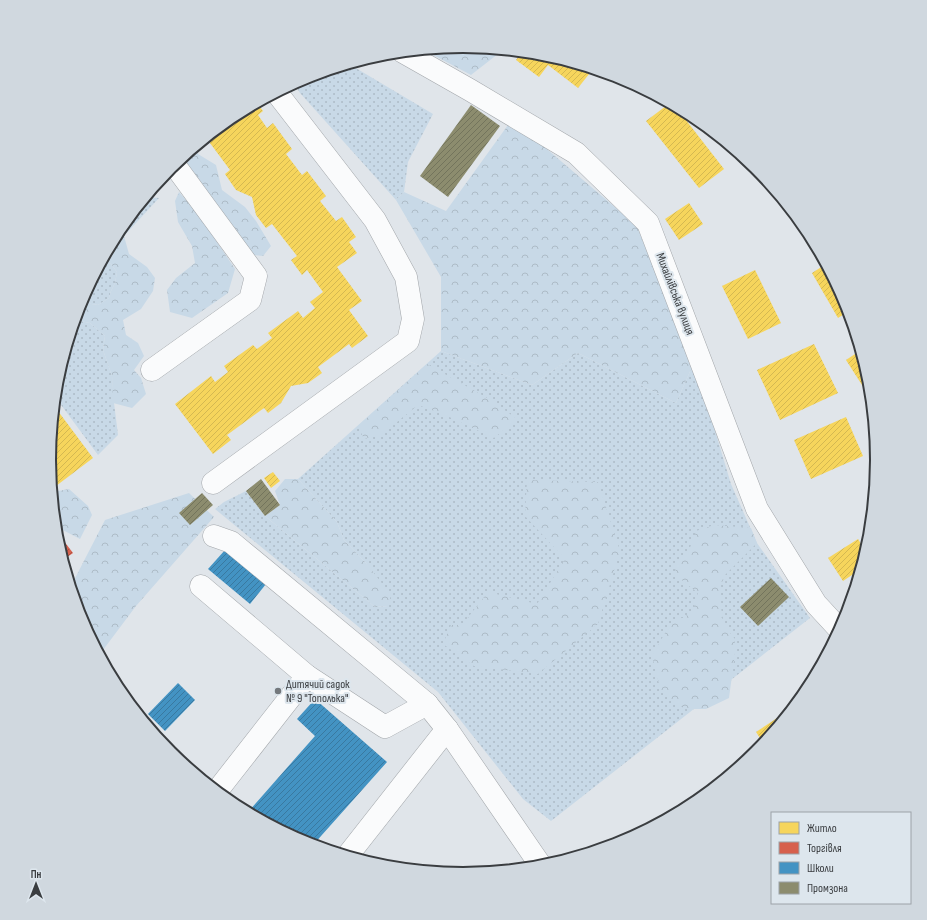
<svg xmlns="http://www.w3.org/2000/svg" width="927" height="920" font-family="'Sofia Sans Condensed',sans-serif">
<style>
.grass{fill:url(#grass-dots)}
.forest{fill:url(#forest-crowns)}
.homes{fill:url(#homes-hatch)}
.shops{fill:url(#shops-hatch)}
.schools{fill:url(#schools-hatch)}
.industry{fill:url(#industry-hatch)}
.lines{fill:none;stroke-linecap:round;stroke-linejoin:round}
.minor-casing{stroke:#a2a6aa;stroke-width:23}
.minor{stroke:#fafbfc;stroke-width:22}
.poi-dot{fill:#74787c;stroke:#dde6ed;stroke-width:1.5}
.labels{text-anchor:middle;dominant-baseline:central;stroke-width:4;stroke-linejoin:round;paint-order:stroke}
.street-label{font-size:12px;fill:#3a3d40;stroke:#dde6ed}
.poi-label{font-size:12px;fill:#3a3d40;stroke:#dde6ed;text-anchor:start}
.rim{fill:none;stroke:#3a3d40;stroke-width:2}
</style>
<defs>
<pattern id="grass-dots" width="8" height="8" patternUnits="userSpaceOnUse"><rect width="8" height="8" fill="#c8d9e7"/><path d="M2 2h.1M6 6h.1" fill="none" stroke="#adbbc7" stroke-width="1.8" stroke-linecap="round"/></pattern>
<pattern id="forest-crowns" width="20" height="18" patternUnits="userSpaceOnUse"><rect width="20" height="18" fill="#c8d9e7"/><path d="M2 6a3 3 0 1 1 6 0M12 15a3 3 0 1 1 6 0" fill="none" stroke="#adbbc7"/></pattern>
<pattern id="homes-hatch" width="6" height="6" patternUnits="userSpaceOnUse"><rect width="6" height="6" fill="#f6d55c"/><path d="M-1 1l2-2M0 6l6-6M5 7l2-2" fill="none" stroke="#d4b851"/></pattern>
<pattern id="shops-hatch" width="6" height="6" patternUnits="userSpaceOnUse"><rect width="6" height="6" fill="#d6604d"/><path d="M-1 1l2-2M0 6l6-6M5 7l2-2" fill="none" stroke="#af5041"/></pattern>
<pattern id="schools-hatch" width="6" height="6" patternUnits="userSpaceOnUse"><rect width="6" height="6" fill="#4393c3"/><path d="M-1 1l2-2M0 6l6-6M5 7l2-2" fill="none" stroke="#3979a0"/></pattern>
<pattern id="industry-hatch" width="6" height="6" patternUnits="userSpaceOnUse"><rect width="6" height="6" fill="#8c8c6e"/><path d="M-1 1l2-2M0 6l6-6M5 7l2-2" fill="none" stroke="#73745c"/></pattern>
</defs>
<rect width="100%" height="100%" fill="#e0e5ea"/>
<g class="grass">
<polygon points="349,64 433,114 408,162 404,192 396,200 300,93 294,83 305,77"/>
<polygon points="146,197 159,198 124,236 119,231 119,230"/>
<polygon points="103,261 111,264 117,272 115,283 111,291 109,298 98,305 85,303 82,300"/>
<polygon points="75,320 90,323 105,336 103,350 112,376 114,403 118,435 98,455 56,398 58,379"/>
<polygon points="441,351 532,385 578,353 676,403 692,367 707,404 731,484 757,543 810,618 551,821 523,799 438,692 215,509 224,502 246,491 265,516 375,607 388,606 366,563 344,540 337,522 298,479"/>
</g>
<g class="forest">
<polygon points="464,46 503,50 471,75 424,50"/>
<polygon points="508,125 528,133 637,226 692,367 676,403 578,353 532,385 441,351 441,277 396,200 404,192 446,211"/>
<polygon points="197,146 198,154 216,165 222,190 245,207 256,221 271,246 263,256 247,254 182,158"/>
<polygon points="179,192 199,215 235,269 228,293 192,318 170,312 167,290 176,278 195,263 192,246 178,222 175,201"/>
<polygon points="119,231 124,236 129,254 147,267 155,278 153,291 141,309 123,320 126,335 138,343 144,356 134,370 141,378 146,394 132,408 113,403 112,376 103,350 105,336 90,323 75,320 82,300 85,303 98,305 109,298 111,291 115,283 117,272 111,264 103,261"/>
<polygon points="427,364 489,399 517,419 494,438 445,415 418,405 381,435 364,439 358,426"/>
<polygon points="285,479 298,479 337,522 344,540 366,563 391,595 388,606 375,607 265,516 280,505 275,491"/>
<polygon points="527,480 598,482 620,551 598,624 538,674 474,666 443,644 451,625 462,625 488,592 537,604 565,559 525,516"/>
<polygon points="69,489 88,506 92,515 80,539 59,528 56,523 52,490 58,491"/>
<polygon points="189,493 214,517 136,606 100,654 81,618 71,586 105,520"/>
<polygon points="714,525 751,528 757,543 725,575 719,590 723,624 735,639 735,653 729,698 706,709 685,709 661,692 652,655 671,623 692,613 698,593 678,577 673,564 688,553 696,531"/>
</g>
<g class="homes">
<polygon points="522,52 544,54 593,69 578,88 548,65 539,77 516,60"/>
<polygon points="257,103 263,111 258,115 267,128 273,123 292,149 286,154 302,175 307,171 326,196 320,201 336,221 342,217 356,237 349,242 357,253 337,267 362,301 349,310 368,336 352,348 349,344 318,367 322,373 308,383 291,386 281,403 268,413 264,408 227,435 231,440 213,454 175,404 211,376 215,382 228,372 224,366 253,345 257,349 272,338 268,333 298,311 303,318 315,308 310,302 323,292 307,270 302,275 291,260 297,256 272,224 266,228 256,215 252,197 236,190 225,174 230,170 207,139 202,143 202,142 234,116"/>
<polygon points="670,103 675,106 724,169 699,188 646,121"/>
<polygon points="689,203 703,224 679,240 665,219"/>
<polygon points="826,264 846,302 849,311 838,318 812,273"/>
<polygon points="755,270 781,323 748,339 722,286"/>
<polygon points="814,344 838,393 780,420 757,370"/>
<polygon points="861,350 870,379 871,395 869,396 846,360"/>
<polygon points="55,407 93,458 52,489 50,460"/>
<polygon points="846,417 863,456 811,479 794,440"/>
<polygon points="273,472 280,481 271,488 264,478"/>
<polygon points="858,539 866,552 861,569 843,581 828,558"/>
<polygon points="780,716 783,720 764,744 756,732"/>
</g>
<polygon class="shops" points="57,532 73,553 63,560 57,541"/>
<g class="schools">
<polygon points="225,550 266,584 250,604 208,569"/>
<polygon points="178,683 195,700 165,731 148,714"/>
<polygon points="315,699 387,762 313,845 305,842 248,812 315,736 297,719"/>
</g>
<g class="industry">
<polygon points="471,105 500,126 448,197 420,176"/>
<polygon points="261,479 280,505 265,516 246,491"/>
<polygon points="202,493 213,505 190,525 179,513"/>
<polygon points="771,578 789,597 758,626 740,607"/>
</g>
<g class="lines">
<g class="minor-casing">
<g id="minor">
<polyline points="403,52 470,90 576,153 648,223 757,509 816,604 840,630"/>
<polyline points="152,370 250,300 256,276 176,167 172,167"/>
<polyline points="213,483 408,341 413,319 406,277 375,220 277,93"/>
<polyline points="214,536 231,542 427,704"/>
<polyline points="201,586 307,676"/>
<polyline points="217,791 307,676 385,727 427,704 447,729 541,866"/>
<polyline points="348,855 447,729"/>
</g>
</g>
<use href="#minor" class="minor"/>
</g>
<circle class="poi-dot" cx="278" cy="691" r="4"/>
<g class="labels">
<g class="street-label">
<text transform="translate(675 294) rotate(69)">Михайлівська вулиця</text>
</g>
<g class="poi-label">
<text x="286" y="684">Дитячий садок<tspan x="286" dy="14">№ 9 "Тополька"</tspan></text>
</g>
</g>
<path d="M0 0H927V920H0ZM56 460a407 407 0 1 1 814 0a407 407 0 1 1-814 0Z" fill="#d0d8df" fill-rule="evenodd"/>
<path class="rim" d="M56 460a407 407 0 1 1 814 0a407 407 0 1 1-814 0Z"/>
<rect x="771" y="812" width="140" height="92" fill="#dde6ed" stroke="#9ca2a8"/>
<rect x="779" y="822" width="20" height="12" fill="#f6d55c" stroke="#9ca2a8"/>
<text x="807" y="832" font-size="12" fill="#3a3d40">Житло</text>
<rect x="779" y="842" width="20" height="12" fill="#d6604d" stroke="#9ca2a8"/>
<text x="807" y="852" font-size="12" fill="#3a3d40">Торгівля</text>
<rect x="779" y="862" width="20" height="12" fill="#4393c3" stroke="#9ca2a8"/>
<text x="807" y="872" font-size="12" fill="#3a3d40">Школи</text>
<rect x="779" y="882" width="20" height="12" fill="#8c8c6e" stroke="#9ca2a8"/>
<text x="807" y="892" font-size="12" fill="#3a3d40">Промзона</text>
<g transform="translate(36 884)" stroke="#dde6ed" stroke-width="3" paint-order="stroke">
<path d="M0-3L7 15L0 10L-7 15Z" fill="#3a3d40"/>
<text y="-6" font-size="11" font-weight="bold" text-anchor="middle" fill="#3a3d40">Пн</text>
</g>
</svg>
